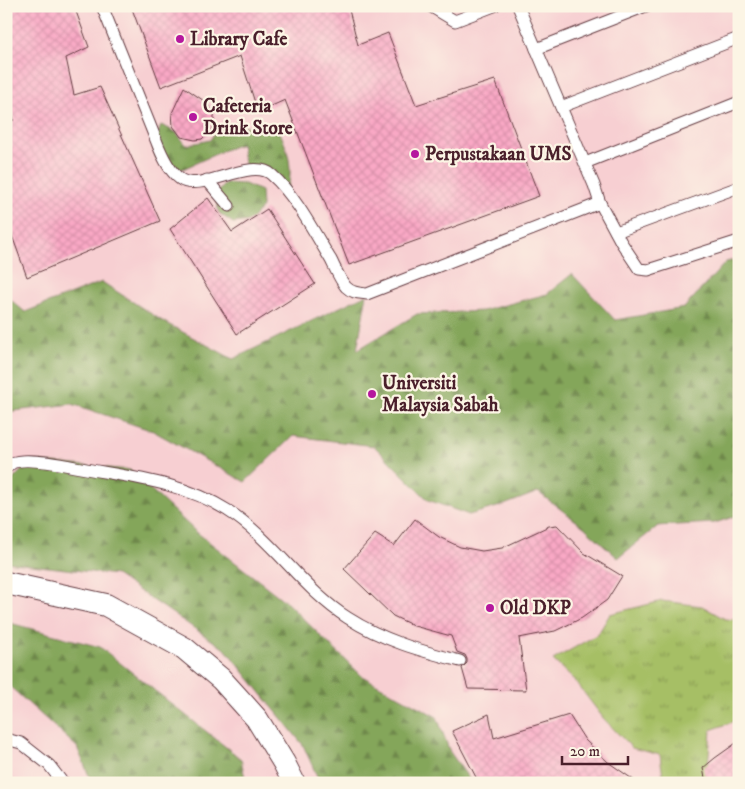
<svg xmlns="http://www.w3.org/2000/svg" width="745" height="789" font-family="'IM FELL DW Pica',serif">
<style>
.built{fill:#f7cfd2}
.grass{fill:url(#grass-tufts);stroke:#786f48}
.forest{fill:url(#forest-firs);stroke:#676242}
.building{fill:url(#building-cross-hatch)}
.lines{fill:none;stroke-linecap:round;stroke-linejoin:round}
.service-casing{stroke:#643c42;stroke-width:13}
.minor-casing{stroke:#643c42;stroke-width:24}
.service{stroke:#fff;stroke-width:11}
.minor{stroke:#fff;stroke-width:22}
.poi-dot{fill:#b5179e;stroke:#fcf5e5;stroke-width:2}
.labels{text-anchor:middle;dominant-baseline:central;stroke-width:4.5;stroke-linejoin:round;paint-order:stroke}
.poi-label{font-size:19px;font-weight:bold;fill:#4a1f2b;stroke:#fcf5e5;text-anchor:start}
</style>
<defs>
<pattern id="grass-tufts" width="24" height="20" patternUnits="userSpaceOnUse" patternTransform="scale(1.25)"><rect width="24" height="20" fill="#a6bf65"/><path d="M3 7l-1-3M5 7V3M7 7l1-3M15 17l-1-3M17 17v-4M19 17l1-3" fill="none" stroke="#899b53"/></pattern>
<pattern id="forest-firs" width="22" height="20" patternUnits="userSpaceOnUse" patternTransform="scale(1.25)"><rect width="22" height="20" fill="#84a65a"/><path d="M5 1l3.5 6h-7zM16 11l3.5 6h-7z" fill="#6e874b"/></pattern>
<pattern id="building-cross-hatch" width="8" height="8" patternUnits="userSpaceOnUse" patternTransform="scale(1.25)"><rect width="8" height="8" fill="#f9a8c5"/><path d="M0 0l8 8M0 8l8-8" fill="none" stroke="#d790a9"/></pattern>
</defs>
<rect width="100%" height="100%" fill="#fcf5e5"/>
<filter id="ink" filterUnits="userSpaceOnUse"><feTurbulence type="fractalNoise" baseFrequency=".02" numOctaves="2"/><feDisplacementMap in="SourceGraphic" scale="10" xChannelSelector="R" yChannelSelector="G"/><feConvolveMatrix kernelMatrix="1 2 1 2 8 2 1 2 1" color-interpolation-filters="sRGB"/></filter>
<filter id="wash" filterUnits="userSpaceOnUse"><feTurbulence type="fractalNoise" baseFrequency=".0096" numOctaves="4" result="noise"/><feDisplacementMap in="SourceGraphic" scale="20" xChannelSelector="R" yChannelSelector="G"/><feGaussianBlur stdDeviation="1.12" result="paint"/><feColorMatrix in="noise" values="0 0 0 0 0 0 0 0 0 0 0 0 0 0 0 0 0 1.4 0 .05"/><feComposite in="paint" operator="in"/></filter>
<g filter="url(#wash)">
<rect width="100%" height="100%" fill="#f5e2c7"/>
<rect class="built" x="6" y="6" width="733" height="777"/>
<polygon class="grass" points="662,601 702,606 725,619 739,620 739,717 732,722 711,730 707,778 663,777 660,755 632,748 604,719 575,681 553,660 598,634 610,614"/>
<g class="forest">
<path d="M228 124 279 130C288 150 294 169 287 191L268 172 245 170 241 144 227 149 176 172 157 160 153 148 161 125 176 132 186 145 210 140 215 132Z"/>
<polygon points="225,183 245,184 261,191 262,207 250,221 233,223 219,213 215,196"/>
<polygon points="739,259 739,515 715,523 658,526 618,558 584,527 538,492 504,505 469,515 428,500 374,446 293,436 245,482 153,431 72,404 6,412 6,296 25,312 102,282 164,322 233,359 367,294 357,350 417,314 482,311 547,294 572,274 615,320 684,308 726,262"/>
<polygon points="30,461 130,470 195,531 286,602 362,676 437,717 450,752 472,783 320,783 303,745 226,650 116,575 6,562 6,487"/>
<polygon points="6,622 100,647 241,759 246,783 92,783 77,747 6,683"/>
</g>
<g id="blocks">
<g class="building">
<polygon points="6,6 74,6 89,47 66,58 74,95 100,87 160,221 27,277 6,219 6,123 14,120 6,92"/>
<polygon points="131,6 348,6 358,45 388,33 416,105 495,80 539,196 349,265 285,100 258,112 240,56 161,87"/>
<polygon points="184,87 207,103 214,115 214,122 212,129 202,139 195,140 181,137 173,126 172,113"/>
<polygon points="208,198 232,232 267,209 315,284 237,334 170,229"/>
<polygon points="415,519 439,537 460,547 482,551 502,548 549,526 557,525 584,553 622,576 607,600 582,618 555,631 519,638 526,690 468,689 462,668 467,663 467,659 465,655 457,652 451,636 414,626 393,616 344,569 375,534 394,546"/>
<polygon points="489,714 494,738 569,715 585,740 608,762 638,783 479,783 452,731"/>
<polygon points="739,741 739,783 706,783 703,768 715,758"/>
</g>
</g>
</g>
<g filter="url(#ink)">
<use href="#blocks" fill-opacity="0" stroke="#643c42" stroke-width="1"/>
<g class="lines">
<g class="service-casing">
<g id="service">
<path d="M102 6 156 140C161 153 168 170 180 179 200 194 252 156 272 175 295 195 315 234 331 260 335 268 340 280 346 287 352 293 359 293 367 294L600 203 594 185 518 6"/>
<polyline points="430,6 455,21 494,6"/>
<polyline points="536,49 646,6"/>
<polyline points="561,107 739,38"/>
<polyline points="585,163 739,102"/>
<polyline points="207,180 229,206"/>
<polyline points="600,203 621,242 639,269 648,270 739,241"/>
<polyline points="616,232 739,187"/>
<path d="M6 468C7 468 11 464 12 463 25 457 60 464 75 467 127 477 181 481 227 510 273 539 302 589 348 618 382 640 421 651 460 661"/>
<polyline points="6,739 21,743 49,765 63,783"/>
</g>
</g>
<g class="minor-casing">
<polyline id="minor" points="6,583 106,605 184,648 221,679 257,719 284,763 294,783"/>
</g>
<use href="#service" class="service"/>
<use href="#minor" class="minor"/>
</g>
</g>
<g class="poi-dot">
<circle cx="180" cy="39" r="5"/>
<circle cx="193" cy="117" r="5"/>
<circle cx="415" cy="154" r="5"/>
<circle cx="372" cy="394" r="5"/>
<circle cx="490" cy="608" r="5"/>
</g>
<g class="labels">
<g class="poi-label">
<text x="190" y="39">Library Cafe</text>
<text x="203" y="106">Cafeteria<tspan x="203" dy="22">Drink Store</tspan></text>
<text x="425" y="154">Perpustakaan UMS</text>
<text x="382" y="383">Universiti<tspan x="382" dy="22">Malaysia Sabah</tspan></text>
<text x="500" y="608">Old DKP</text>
</g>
</g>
<rect width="745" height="789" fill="none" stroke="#fcf5e5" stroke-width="25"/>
<path d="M562 756v8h66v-8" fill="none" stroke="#4a1f2b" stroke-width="2.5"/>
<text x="570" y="756" font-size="15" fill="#4a1f2b" stroke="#fcf5e5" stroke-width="4" paint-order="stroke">20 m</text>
</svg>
